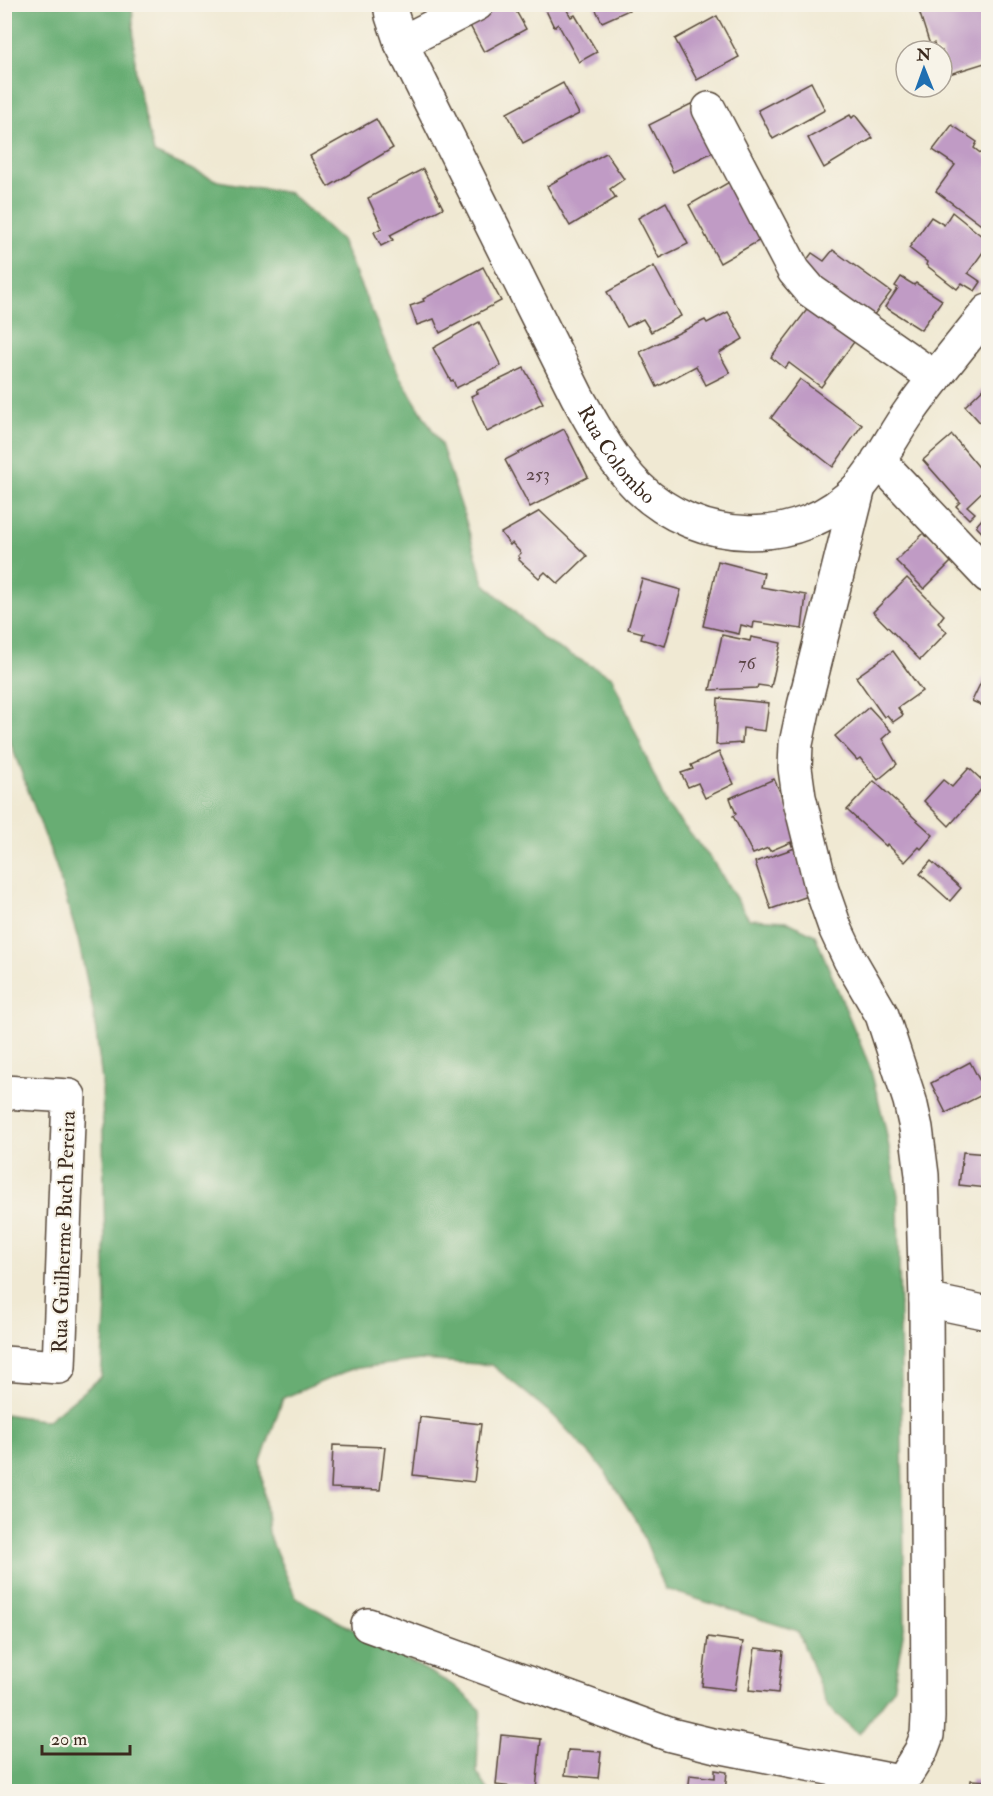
<svg xmlns="http://www.w3.org/2000/svg" width="993" height="1796" font-family="'IM FELL Double Pica',serif">
<style>
.forest{fill:#67ad73;stroke:#516c48;stroke-width:1.5}
.building{fill:#c09bc5}
.lines{fill:none;stroke-linecap:round;stroke-linejoin:round}
.minor-casing{stroke:#564739;stroke-width:36}
.minor{stroke:#fff;stroke-width:33}
.labels{text-anchor:middle;dominant-baseline:central;stroke-width:4.5;stroke-linejoin:round;paint-order:stroke}
.number-label{font-size:18px;fill:#5c4648}
.street-label{font-size:21px;fill:#3b2a1e;stroke:#f7f3e8}
</style>
<rect width="100%" height="100%" fill="#f7f3e8"/>
<filter id="ink" filterUnits="userSpaceOnUse"><feTurbulence type="fractalNoise" baseFrequency=".0167" numOctaves="2"/><feDisplacementMap in="SourceGraphic" scale="12" xChannelSelector="R" yChannelSelector="G"/><feConvolveMatrix kernelMatrix="1 2 1 2 8 2 1 2 1" color-interpolation-filters="sRGB"/></filter>
<filter id="wash" filterUnits="userSpaceOnUse"><feTurbulence type="fractalNoise" baseFrequency=".008" numOctaves="4" result="noise"/><feDisplacementMap in="SourceGraphic" scale="24" xChannelSelector="R" yChannelSelector="G"/><feGaussianBlur stdDeviation="1.35" result="paint"/><feColorMatrix in="noise" values="0 0 0 0 0 0 0 0 0 0 0 0 0 0 0 0 0 1.4 0 .05"/><feComposite in="paint" operator="in"/></filter>
<g filter="url(#wash)">
<rect width="100%" height="100%" fill="#f0e9d3"/>
<polygon class="forest" points="5,5 132,5 136,79 154,153 218,181 290,193 341,240 400,377 441,444 464,515 484,583 545,641 612,677 667,806 712,860 749,919 786,921 815,935 870,1067 885,1126 898,1195 905,1624 893,1690 859,1734 828,1707 798,1631 665,1589 639,1525 602,1467 554,1416 492,1365 420,1360 352,1369 283,1398 261,1462 268,1533 296,1598 455,1686 481,1710 478,1739 477,1773 489,1791 5,1791 5,1414 47,1421 101,1377 106,1305 102,1081 93,1009 78,939 56,866 5,728"/>
<g id="blocks">
<g class="building">
<polygon points="497,4 512,4 526,29 484,52 467,20"/>
<polygon points="543,4 576,4 567,10 571,17 575,15 597,52 579,62 558,24 554,27"/>
<polygon points="593,4 626,4 629,10 602,22"/>
<polygon points="927,4 988,4 988,25 985,26 988,38 988,62 943,76 942,51 936,51 934,43 930,45 918,8"/>
<polygon points="717,16 739,57 697,80 675,39"/>
<polygon points="811,82 825,110 773,139 758,110"/>
<polygon points="563,83 579,114 523,143 507,113"/>
<polygon points="691,104 715,151 673,172 649,125"/>
<polygon points="850,115 852,118 855,115 873,138 824,168 808,138"/>
<polygon points="376,119 393,148 328,187 310,156"/>
<polygon points="952,125 977,142 974,148 988,159 988,230 936,191 955,165 933,150"/>
<polygon points="606,153 624,179 610,189 616,198 570,226 547,186"/>
<polygon points="423,169 443,208 390,235 393,240 381,246 374,232 382,228 368,198"/>
<polygon points="738,177 769,235 720,263 689,205"/>
<polygon points="666,202 688,244 659,258 638,218"/>
<polygon points="952,212 988,241 988,245 968,273 981,282 975,291 962,283 957,289 926,265 927,262 909,248 931,217 944,225"/>
<polygon points="833,250 891,292 867,324 800,269 812,253 824,261"/>
<polygon points="654,266 681,316 651,332 643,319 627,327 607,292"/>
<polygon points="483,267 501,301 440,333 434,319 417,325 410,306 424,301 423,299"/>
<polygon points="901,277 914,285 916,283 942,300 921,330 885,307 898,288 895,286"/>
<polygon points="809,307 854,342 821,387 789,363 785,368 771,357"/>
<polygon points="728,312 743,339 719,353 730,373 706,385 696,366 657,387 640,352 705,320 707,323"/>
<polygon points="479,322 501,366 456,388 453,380 451,381 433,348"/>
<polygon points="524,368 543,403 487,432 471,396 478,393 476,391"/>
<polygon points="800,379 862,425 833,467 771,418"/>
<polygon points="988,384 988,431 965,406"/>
<polygon points="564,429 588,477 530,507 505,460"/>
<polygon points="952,435 988,478 988,486 967,506 975,513 969,519 956,506 960,502 923,460"/>
<polygon points="540,511 587,556 558,584 545,572 539,578 518,559 520,558 518,556 521,553 512,543 510,545 501,533"/>
<polygon points="988,512 988,539 976,526"/>
<polygon points="924,533 952,561 924,589 896,561"/>
<polygon points="718,561 764,573 761,587 806,595 802,629 754,622 753,628 741,625 739,634 703,626"/>
<polygon points="907,578 944,615 938,623 947,632 920,660 873,612"/>
<polygon points="642,579 681,590 665,646 641,639 643,633 628,629"/>
<polygon points="722,635 750,641 751,637 781,643 771,687 758,685 757,688 710,690"/>
<polygon points="893,651 922,691 898,708 903,715 893,722 887,715 884,717 856,677"/>
<polygon points="983,678 988,680 988,708 972,701"/>
<polygon points="718,698 769,703 765,731 743,728 742,743 716,745"/>
<polygon points="869,707 891,731 882,739 897,764 878,780 860,758 857,760 835,736"/>
<polygon points="719,752 734,784 705,798 698,783 688,787 681,773 693,769 691,765"/>
<polygon points="969,768 986,784 949,826 924,801 943,780 952,787"/>
<polygon points="774,779 803,842 792,846 791,842 770,851 768,848 753,854 733,816 736,814 730,798"/>
<polygon points="874,781 933,835 921,849 919,847 905,862 887,844 886,846 847,810"/>
<polygon points="795,848 811,895 771,909 755,862"/>
<polygon points="931,861 961,888 950,901 920,874"/>
<polygon points="970,1062 986,1093 946,1113 931,1083"/>
<polygon points="963,1152 988,1154 988,1188 959,1185"/>
<polygon points="420,1417 481,1424 474,1482 413,1475"/>
<polygon points="333,1445 385,1447 380,1490 331,1488"/>
<polygon points="708,1637 743,1642 735,1690 702,1686"/>
<polygon points="755,1648 783,1651 778,1693 749,1690"/>
<polygon points="501,1735 541,1739 536,1790 496,1785"/>
<polygon points="568,1750 601,1752 598,1778 565,1775"/>
<polygon points="715,1770 727,1772 725,1792 688,1792 690,1775 715,1778"/>
<polygon points="971,1780 988,1781 988,1792 970,1792"/>
</g>
</g>
</g>
<g filter="url(#ink)">
<use href="#blocks" fill-opacity="0" stroke="#564739" stroke-width="1.5"/>
<g class="lines">
<g class="minor-casing">
<g id="minor">
<path id="s1" d="M390 4 392 16 401 43 577 396C595 428 612 461 638 487 698 546 800 550 859 487 879 465 892 436 910 411 934 377 962 344 988 311"/>
<polyline points="401,43 477,4"/>
<polyline points="709,109 794,271 811,291 935,378"/>
<polyline points="878,460 988,576"/>
<polyline points="859,487 804,706 796,744 795,768 799,797 822,890 836,930 850,960 882,1015 910,1101 916,1128 922,1175 926,1300 928,1717 927,1735 921,1751 895,1792"/>
<polyline points="4,1092 69,1096 59,1367 4,1363"/>
<polyline points="926,1300 988,1313"/>
<polyline points="368,1625 671,1735 712,1745 899,1782"/>
</g>
</g>
<use href="#minor" class="minor"/>
</g>
</g>
<g class="labels">
<g class="number-label">
<text x="538" y="474">253</text>
<text x="747" y="663">76</text>
</g>
<g class="street-label">
<text stroke="none"><textPath href="#s1" startOffset="506">Rua Colombo</textPath></text>
<text transform="translate(64 1232) rotate(-88)">Rua Guilherme Buch Pereira</text>
</g>
</g>
<rect width="993" height="1796" fill="none" stroke="#f7f3e8" stroke-width="24"/>
<g transform="translate(924 69) rotate(359)"><circle r="28" fill="#f7f3e8" stroke="#aca397" stroke-width="1.5"/>
<path d="M0-4.5L10 22L0 15L-10 22Z" fill="#1f6fb2"/>
<text y="-9" font-size="16" font-weight="bold" text-anchor="middle" fill="#3b2a1e">N</text>
</g>
<path d="M42 1745v9h88v-9" fill="none" stroke="#3b2a1e" stroke-width="3"/>
<text x="51" y="1745" font-size="18" fill="#3b2a1e" stroke="#f7f3e8" stroke-width="4.5" paint-order="stroke">20 m</text>
</svg>
